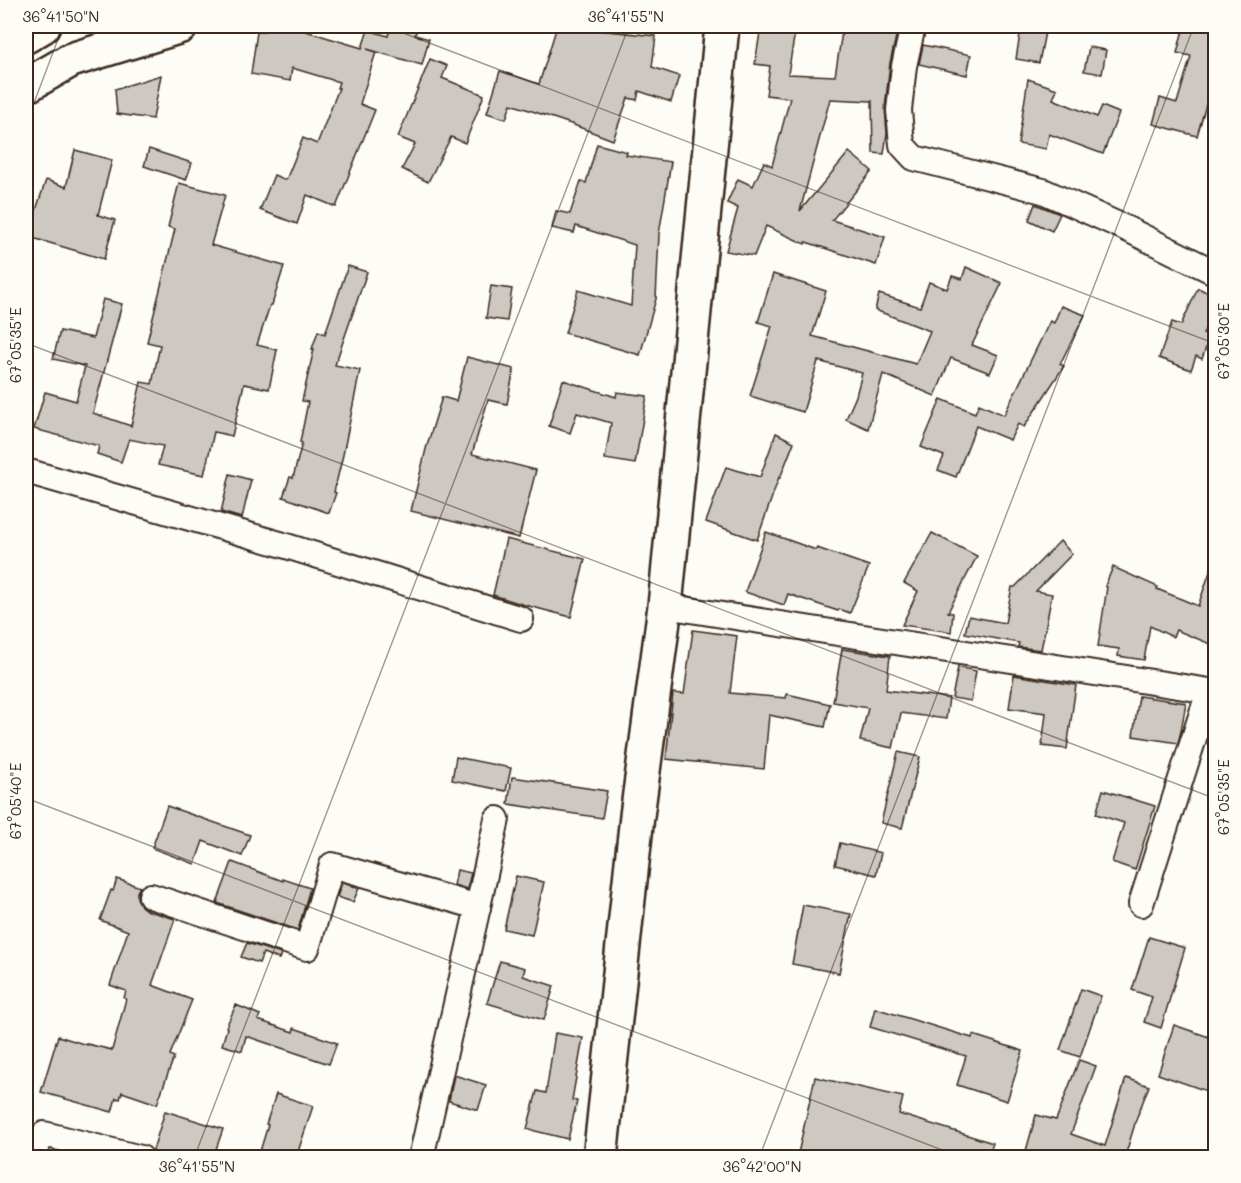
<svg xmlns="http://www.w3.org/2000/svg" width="1241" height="1183" font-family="Mali,sans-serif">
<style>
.building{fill:#cdc8c2;stroke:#3b2a1e;stroke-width:1.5}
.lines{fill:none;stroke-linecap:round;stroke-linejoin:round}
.street-casing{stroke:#3b2a1e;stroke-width:28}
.secondary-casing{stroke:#3b2a1e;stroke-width:38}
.highway-casing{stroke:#3b2a1e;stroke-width:38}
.street{stroke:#fdfcf7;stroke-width:24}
.secondary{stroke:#fdfcf7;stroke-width:33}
.highway{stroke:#fdfcf7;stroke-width:33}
.ticks{fill:none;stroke:#3b2a1e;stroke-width:1.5;stroke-opacity:0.45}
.neatline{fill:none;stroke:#3b2a1e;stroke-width:2}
.ticks-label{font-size:15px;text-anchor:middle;fill:#3b2a1e}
</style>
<rect width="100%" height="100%" fill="#fdfcf7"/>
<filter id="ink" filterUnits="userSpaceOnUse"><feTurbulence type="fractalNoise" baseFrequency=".0167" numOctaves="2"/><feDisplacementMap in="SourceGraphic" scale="12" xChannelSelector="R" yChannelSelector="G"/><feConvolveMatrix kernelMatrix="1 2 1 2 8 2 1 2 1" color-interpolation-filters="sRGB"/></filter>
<g filter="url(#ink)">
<g class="building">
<polygon points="291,26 300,26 299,29 362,48 368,30 388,36 391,26 418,26 415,35 429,39 422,65 367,49 376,52 360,104 375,110 336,207 307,195 297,224 260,210 274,175 286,180 303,138 317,144 339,88 337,88 339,82 292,68 290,81 251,74 257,32"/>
<polygon points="557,26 600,26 598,30 656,36 652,67 679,76 671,102 639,91 637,100 628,98 613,140 571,124 511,104 506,119 487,113 500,71 539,84"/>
<polygon points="761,26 796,26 788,74 835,76 843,26 886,26 898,28 890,63 885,108 887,133 884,154 873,153 872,101 830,99 800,211 849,152 872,171 832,220 885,237 876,265 806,242 805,244 766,226 754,256 726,251 738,208 727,203 738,179 753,186 764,162 772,166 790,98 766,95 770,66 755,64"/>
<polygon points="1184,26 1215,26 1215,88 1211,87 1197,136 1153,124 1160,98 1177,103 1191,56 1177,53"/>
<polygon points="1021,28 1045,32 1039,63 1016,59"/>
<polygon points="923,45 971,55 967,75 919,64"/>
<polygon points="1089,47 1106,50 1102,74 1084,71"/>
<polygon points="430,59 447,66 442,78 484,95 465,143 451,137 428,182 402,169 415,144 398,137"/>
<polygon points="161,75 153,119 117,114 115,89"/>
<polygon points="1028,79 1057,89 1053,99 1097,117 1102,106 1119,113 1103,154 1049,134 1046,149 1018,144"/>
<polygon points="597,144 627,152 626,155 671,162 659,234 656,299 640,355 565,333 578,290 631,306 635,245 576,226 574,233 552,228 556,211 570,214 581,181 586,183"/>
<polygon points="149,149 192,163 186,180 144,166"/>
<polygon points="75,150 112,160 98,215 115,220 104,259 26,236 35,213 46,180 66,187"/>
<polygon points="179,183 225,195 211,245 284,266 272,305 270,305 257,345 277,350 269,389 244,384 232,436 214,432 204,475 158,465 163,446 129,439 121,462 97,454 99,446 34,429 45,392 76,401 85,366 53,359 60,331 93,338 103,299 122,304 93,413 131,426 141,382 152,384 160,345 147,342 175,229 168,227"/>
<polygon points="1035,204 1060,214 1052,231 1029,220"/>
<polygon points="348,266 367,272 335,365 360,370 343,455 334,492 336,493 329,513 283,497 290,477 293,478 302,443 300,442 308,402 302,401 314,349 312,349 318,331 325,334"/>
<polygon points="966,267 1002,283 972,345 998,355 990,373 951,358 935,396 883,374 868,429 846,419 856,396 862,373 818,361 803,412 750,396 772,326 758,322 773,274 826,291 812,336 916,364 930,331 875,310 879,294 920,307 929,282 947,289 952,276 962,279"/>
<polygon points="491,286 512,289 507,321 486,318"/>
<polygon points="1198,288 1215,296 1215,306 1203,334 1210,336 1202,359 1196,356 1191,370 1159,358 1172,322 1181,325"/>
<polygon points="1061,306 1085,315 1060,364 1064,366 1024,427 1018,424 1010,440 976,426 956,477 938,470 944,456 921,447 941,399 975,413 979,404 1004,415 1050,321 1054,323"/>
<polygon points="467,357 514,369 507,404 488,400 472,454 536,470 519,538 411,511 426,449 442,397 456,401"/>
<polygon points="563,380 616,397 617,392 647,396 635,464 605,459 611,423 577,413 570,433 549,426"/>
<polygon points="776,433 794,442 780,478 779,477 757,540 706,522 726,467 760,477"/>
<polygon points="230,474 251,480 242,518 221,512"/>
<polygon points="766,532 816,550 817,548 869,566 850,613 839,609 838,611 788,594 784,605 745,592"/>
<polygon points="932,533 977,556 948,612 953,613 951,632 902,625 918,591 904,583"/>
<polygon points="506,539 585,559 571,617 525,605 493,595"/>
<polygon points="1060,541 1072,554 1036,591 1052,594 1041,650 1018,647 1019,643 965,633 969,616 1005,623 1012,587 1015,587"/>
<polygon points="1213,563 1215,564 1215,646 1176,630 1173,637 1150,626 1144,660 1118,656 1119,649 1098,646 1107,587 1105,586 1113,567 1158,587 1157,589 1198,606"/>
<polygon points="693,630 737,636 730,693 786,698 787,694 830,704 825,727 769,715 764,769 666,759 673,693 684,694"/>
<polygon points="842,649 890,656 886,690 949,698 946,719 901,713 893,748 860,741 868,708 833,702"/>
<polygon points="958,667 976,671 971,701 952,698"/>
<polygon points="1014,675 1076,685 1067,749 1042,746 1046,713 1009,708"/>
<polygon points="1139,696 1186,703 1181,731 1178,743 1133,736"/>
<polygon points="898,752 920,757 902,828 881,823"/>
<polygon points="456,757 511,768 506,791 452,780"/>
<polygon points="512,777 607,791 602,818 508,804"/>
<polygon points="1103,790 1155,806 1135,870 1112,862 1124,823 1096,814"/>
<polygon points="167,806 250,835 242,856 203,841 195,864 152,848"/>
<polygon points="840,843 881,853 876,875 835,865"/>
<polygon points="232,862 283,881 283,879 310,888 298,930 217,903"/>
<polygon points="457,870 471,873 467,889 454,885"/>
<polygon points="516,876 544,882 532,935 504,929"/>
<polygon points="117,879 140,887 137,892 137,898 141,906 146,910 175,919 152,985 192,1000 170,1055 174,1057 157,1104 122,1092 120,1099 116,1098 112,1112 41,1092 58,1036 87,1045 87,1044 112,1050 126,999 124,998 126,991 110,985 128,931 100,920 111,890 113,891"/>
<polygon points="342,883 359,888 353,902 337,897"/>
<polygon points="803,905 851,914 839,973 792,964"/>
<polygon points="1149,937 1185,948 1161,1028 1144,1022 1152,997 1132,990"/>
<polygon points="247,943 281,954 279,959 263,953 259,963 241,957"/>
<polygon points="500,961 525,968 523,976 554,986 544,1020 487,1003"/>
<polygon points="1081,989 1101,996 1080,1057 1060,1050"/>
<polygon points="236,1005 260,1015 258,1020 293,1032 294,1028 337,1043 329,1064 246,1036 242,1051 222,1045 227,1028 226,1027"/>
<polygon points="875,1008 972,1038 973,1035 1023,1051 1007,1101 957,1085 966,1056 870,1027"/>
<polygon points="1174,1025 1215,1039 1215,1094 1158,1074"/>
<polygon points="555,1033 583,1038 572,1100 577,1101 568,1139 527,1129 537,1091 546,1093"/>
<polygon points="1079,1060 1096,1066 1071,1134 1105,1146 1126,1078 1149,1086 1137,1117 1126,1153 1130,1155 1129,1158 1024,1158 1036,1115 1056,1120"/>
<polygon points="454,1075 486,1085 478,1110 449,1101"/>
<polygon points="815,1077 903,1097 899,1114 993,1143 988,1158 797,1158"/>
<polygon points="276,1094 313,1106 296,1158 258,1158 268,1125 266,1124"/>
<polygon points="165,1111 223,1129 213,1158 167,1158 155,1154 153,1150"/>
</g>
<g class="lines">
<g class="street-casing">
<g id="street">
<polyline points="913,26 904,66 899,110 902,145 914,158 1043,191 1123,227 1214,272 1216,272"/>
<polyline points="26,471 280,544 521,619"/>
<polyline points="665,606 1216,692"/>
<polyline points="151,896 307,948 332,865 478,907 421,1158"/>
<polyline points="1141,904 1209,691"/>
<polyline points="478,907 497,819"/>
<polyline points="33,1158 37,1146 44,1134 141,1158"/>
</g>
</g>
<g class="secondary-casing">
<polyline id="secondary" points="600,1158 637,816 665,606 722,26"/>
</g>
<g class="highway-casing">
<g id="highway">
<polyline points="26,36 43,26"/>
<polyline points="26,86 71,60 181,26"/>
</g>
</g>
<use href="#street" class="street"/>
<use href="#secondary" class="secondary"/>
<use href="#highway" class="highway"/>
</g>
</g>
<path class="ticks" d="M385 26 1216 344M26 124 63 26M26 343 1216 799M26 798 963 1158M194 1158 629 26M759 1158 1194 26"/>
<rect width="1241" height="1183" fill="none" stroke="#fdfcf7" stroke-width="66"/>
<rect x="33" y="33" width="1175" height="1117" class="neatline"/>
<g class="ticks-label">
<text x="61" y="22">36°41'50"N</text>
<text x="626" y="22">36°41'55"N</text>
<text transform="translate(1224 341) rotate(-90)" y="5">67°05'30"E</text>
<text transform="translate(16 345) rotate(-90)" y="5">67°05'35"E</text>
<text transform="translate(1224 797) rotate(-90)" y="5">67°05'35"E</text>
<text transform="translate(16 801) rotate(-90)" y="5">67°05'40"E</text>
<text x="197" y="1172">36°41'55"N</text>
<text x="762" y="1172">36°42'00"N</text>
</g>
</svg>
